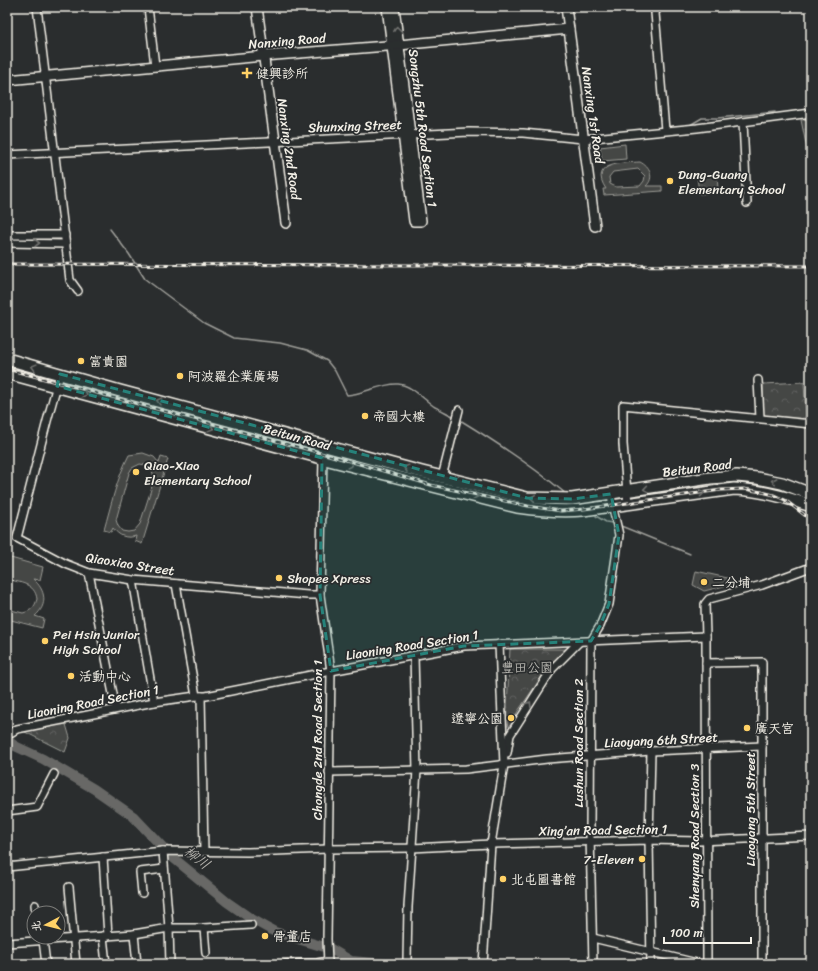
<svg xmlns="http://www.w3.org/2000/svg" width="818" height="971" font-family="Sriracha,'LXGW WenKai TC',sans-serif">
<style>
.grass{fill:url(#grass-tufts);stroke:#9c9c96}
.park{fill:url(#park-crowns);stroke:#9c9c96}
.pitch{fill:#444645;stroke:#9c9c96;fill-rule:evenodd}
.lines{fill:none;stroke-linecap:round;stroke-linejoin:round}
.stream{stroke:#9f9f9a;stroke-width:1.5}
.river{stroke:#676866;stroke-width:10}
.minor-casing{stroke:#f4f1e8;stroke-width:10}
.tertiary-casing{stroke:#f4f1e8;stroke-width:12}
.primary-casing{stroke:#f4f1e8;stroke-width:14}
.minor{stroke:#2a2d2e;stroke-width:7}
.tertiary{stroke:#2a2d2e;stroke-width:9}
.primary{stroke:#2a2d2e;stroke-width:11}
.rail-casing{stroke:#f4f1e8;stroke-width:3}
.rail{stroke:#2a2d2e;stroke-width:1.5;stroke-dasharray:4.5;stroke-linecap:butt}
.oneway{stroke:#71726f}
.marked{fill:#26827a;fill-opacity:0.2;stroke:#26827a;stroke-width:3;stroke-dasharray:8 5;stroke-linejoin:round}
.poi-dot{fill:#ffd166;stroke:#2a2d2e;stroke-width:1.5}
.labels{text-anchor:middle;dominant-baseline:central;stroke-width:3.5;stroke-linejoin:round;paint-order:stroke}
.street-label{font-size:13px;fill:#f4f1e8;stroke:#2a2d2e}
.poi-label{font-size:13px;fill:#f4f1e8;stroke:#2a2d2e;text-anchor:start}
.park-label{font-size:13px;fill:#b6b5af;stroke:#2a2d2e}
.water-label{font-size:14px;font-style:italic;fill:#b5b3ae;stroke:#2a2d2e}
</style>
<defs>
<pattern id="grass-tufts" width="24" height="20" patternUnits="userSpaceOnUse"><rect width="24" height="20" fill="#444645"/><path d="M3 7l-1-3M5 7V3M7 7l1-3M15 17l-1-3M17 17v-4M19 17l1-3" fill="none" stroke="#606160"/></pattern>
<pattern id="park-crowns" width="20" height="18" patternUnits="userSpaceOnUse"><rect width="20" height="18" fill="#444645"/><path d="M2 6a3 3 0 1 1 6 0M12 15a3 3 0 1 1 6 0" fill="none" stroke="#606160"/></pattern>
</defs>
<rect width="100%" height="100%" fill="#2a2d2e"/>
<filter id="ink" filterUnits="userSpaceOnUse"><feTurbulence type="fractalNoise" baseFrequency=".025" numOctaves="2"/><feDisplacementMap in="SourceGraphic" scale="8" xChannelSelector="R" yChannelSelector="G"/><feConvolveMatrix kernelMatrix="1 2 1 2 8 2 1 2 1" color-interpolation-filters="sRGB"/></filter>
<g filter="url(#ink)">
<polygon class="grass" points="717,174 718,190 716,190 716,193 699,194 697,176"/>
<g class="park">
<polygon points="811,119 811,160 807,149 801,120"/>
<polygon points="804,382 806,420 763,417 763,384"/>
<polygon points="696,571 732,579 732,584 704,591 693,585"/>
<polygon points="510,649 568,649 549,666 518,711 510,726 506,726"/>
<polygon points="65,721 70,738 65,752 15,727"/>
</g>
<g class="pitch">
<polygon points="625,144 626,159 602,161 600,147"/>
<path d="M640 162C650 167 655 178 646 186H662V191L604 195 603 189H606C588 162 624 163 640 162ZM638 169 645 176 644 181 640 186 616 187 610 184 609 177 613 172Z"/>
<path d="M143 453 154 457 159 463 161 457 168 459 142 544 135 541 136 536C126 539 119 536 113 528L111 532 104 530C111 505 117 478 129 455ZM140 464C149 465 154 471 154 480L140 524 134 531 128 532 122 531 118 526 116 520 129 473 132 468Z"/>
<path d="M7 557 43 567 40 580 33 579C46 590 48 605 35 616L44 619 42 628 7 619V609L23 613C31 611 35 607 37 599 35 583 20 583 7 579Z"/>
</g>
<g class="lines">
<g class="stream">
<polyline points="690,125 702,118 718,118 775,112"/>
<path d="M110 229 129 254 145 279 204 323 234 338 280 343 307 350 327 361 335 371 347 395C363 394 383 383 398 384 412 385 424 400 435 407 442 410 448 414 455 417"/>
<path d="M460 420C496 442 532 466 565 493"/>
<polyline points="596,516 606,522 612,523"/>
<polyline points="621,526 690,554"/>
</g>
<polyline class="river" points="7,740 15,746 43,759 94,789 133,816 171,856 227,902 250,918 275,932 331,949 351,961 386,964"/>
<g class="minor-casing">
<g id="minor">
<polyline points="37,7 70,280 78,291"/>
<polyline points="148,7 155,66"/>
<polyline points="658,7 655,13 665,130"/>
<polyline points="743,122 747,203"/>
<polyline points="7,155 469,132 523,133 583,139 697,128 811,113"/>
<polyline points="7,235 65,235"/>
<polyline points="7,243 66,244"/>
<polyline points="60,374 47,421 17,538 66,564 89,573 133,580 308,595 320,595"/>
<polyline points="758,380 760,418"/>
<polyline points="321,445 323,458 320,595 331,671 327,939 328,964"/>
<polyline points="442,477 459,410"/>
<polyline points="628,504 623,444 623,405 811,424"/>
<polyline points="89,573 116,709"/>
<polyline points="133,580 154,702"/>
<polyline points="176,584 196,696"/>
<polyline points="706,636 707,964"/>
<polyline points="706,663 762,662 762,964"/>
<polyline points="201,696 204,852"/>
<polyline points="7,733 12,732 17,729 154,702 196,696 206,696 331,671 464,646 706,636 705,604 709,599 762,585 811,567"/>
<polyline points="651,751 649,840 651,964"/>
<polyline points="507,753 510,735 552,669 579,642"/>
<polyline points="329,772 466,769 547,759 651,751 762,746"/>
<polyline points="7,811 37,807 54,774"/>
<polyline points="163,851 169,928 170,964"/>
<polyline points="103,857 108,936"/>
<polyline points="7,867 163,851 248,852 328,849 412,848 491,844 649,840 699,841 811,836"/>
<polyline points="69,887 76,964"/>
<polyline points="142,893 140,872 164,869"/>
<polyline points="35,905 36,913"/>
<polyline points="204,928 206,953"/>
<polyline points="134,934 137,964"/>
<polyline points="103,936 106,964"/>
<polyline points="593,938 701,964"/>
<polyline points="43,940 46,964"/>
<polyline points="7,943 134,934 169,928 204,928 251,925"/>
<polyline points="407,960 408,907 417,770 414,656"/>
<polyline points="285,964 317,963 328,961"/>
<polyline points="483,964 491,844 504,765 499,644"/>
<polyline points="593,964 590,835 591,641 600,626 609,604 616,557 619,535 614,513 611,494"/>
</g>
</g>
<g class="tertiary-casing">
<g id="tertiary">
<polyline points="257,7 286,223"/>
<polyline points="387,7 414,221 421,221 394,7"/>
<polyline points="566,7 595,226"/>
<polyline points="7,80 263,56 399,45 569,29"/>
</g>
</g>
<g class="primary-casing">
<g id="primary">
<polyline points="7,359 120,391 422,472 527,498 572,499 710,478 737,476 757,478 782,483 811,494"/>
<path d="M7 373 329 460 517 507C539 510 560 512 583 510L734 489C761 490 786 497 811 506"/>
</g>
</g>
<use href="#minor" class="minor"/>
<use href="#tertiary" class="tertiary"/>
<use href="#primary" class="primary"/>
<g class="rail-casing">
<g id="rail">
<polyline points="7,264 811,266"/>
<polyline points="7,369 332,456 431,485 528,506 561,511 584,509 721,490 744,489 762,492 774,495 785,500 811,520"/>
</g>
</g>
<use href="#rail" class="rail"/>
</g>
<defs><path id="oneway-chevron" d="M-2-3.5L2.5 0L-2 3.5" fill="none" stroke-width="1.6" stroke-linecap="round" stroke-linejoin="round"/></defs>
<g class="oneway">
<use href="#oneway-chevron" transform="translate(397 29) rotate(-97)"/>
<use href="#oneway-chevron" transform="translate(37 243)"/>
<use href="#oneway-chevron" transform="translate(34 367) rotate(-165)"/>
<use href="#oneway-chevron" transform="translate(85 394) rotate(15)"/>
<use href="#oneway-chevron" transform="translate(159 401) rotate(-165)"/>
<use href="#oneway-chevron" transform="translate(211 428) rotate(15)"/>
<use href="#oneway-chevron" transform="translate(350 465) rotate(14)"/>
<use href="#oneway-chevron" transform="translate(406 468) rotate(-165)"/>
<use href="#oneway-chevron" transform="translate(774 481) rotate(-167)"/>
<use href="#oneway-chevron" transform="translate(646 489) rotate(171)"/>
<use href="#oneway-chevron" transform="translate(702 493) rotate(-7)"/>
<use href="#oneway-chevron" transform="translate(476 496) rotate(14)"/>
<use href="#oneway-chevron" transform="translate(533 498) rotate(-175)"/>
<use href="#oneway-chevron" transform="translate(529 704) rotate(-58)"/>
</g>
</g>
<path class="marked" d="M60 374 527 498 572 499 611 494 619 535 609 604 600 626 591 641 464 646 331 671 320 595 322 458 57 386Z"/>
<g class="poi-dot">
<path d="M245 67h4v4h4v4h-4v4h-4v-4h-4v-4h4z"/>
<circle cx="670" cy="181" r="4"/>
<circle cx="81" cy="361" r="4"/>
<circle cx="180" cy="376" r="4"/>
<circle cx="365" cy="416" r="4"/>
<circle cx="136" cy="472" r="4"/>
<circle cx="279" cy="578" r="4"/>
<circle cx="704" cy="582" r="4"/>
<circle cx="45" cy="641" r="4"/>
<circle cx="71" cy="676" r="4"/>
<circle cx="511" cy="718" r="4"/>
<circle cx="747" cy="728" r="4"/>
<circle cx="642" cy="859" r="4"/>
<circle cx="503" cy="879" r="4"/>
<circle cx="265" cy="936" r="4"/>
</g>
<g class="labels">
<g class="street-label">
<text transform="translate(287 41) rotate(-5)">Nanxing Road</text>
<text transform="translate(593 115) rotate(82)">Nanxing 1st Road</text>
<text transform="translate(355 126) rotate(-2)">Shunxing Street</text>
<text transform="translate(423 128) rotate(83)">Songzhu 5th Road Section 1</text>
<text transform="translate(289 149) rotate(82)">Nanxing 2nd Road</text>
<text transform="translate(297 437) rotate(15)">Beitun Road</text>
<text transform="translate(697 468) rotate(-7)">Beitun Road</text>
<text transform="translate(130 564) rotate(9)">Qiaoxiao Street</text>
<text transform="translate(412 645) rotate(-9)">Liaoning Road Section 1</text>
<text transform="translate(93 702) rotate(-11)">Liaoning Road Section 1</text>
<text transform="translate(317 740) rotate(-90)">Chongde 2nd Road Section 1</text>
<text transform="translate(661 740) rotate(-3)">Liaoyang 6th Street</text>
<text transform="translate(578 743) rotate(-90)">Lushun Road Section 2</text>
<text transform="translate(750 809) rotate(-90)">Liaoyang 5th Street</text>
<text transform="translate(603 830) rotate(-1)">Xing’an Road Section 1</text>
<text transform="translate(694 836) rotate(-90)">Shenyang Road Section 3</text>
</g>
<g class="poi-label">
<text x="256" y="73">健興診所</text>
<text x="678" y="174">Dung-Guang<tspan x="678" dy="15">Elementary School</tspan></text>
<text x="89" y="361">富貴園</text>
<text x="188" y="376">阿波羅企業廣場</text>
<text x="373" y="416">帝國大樓</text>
<text x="144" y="465">Qiao-Xiao<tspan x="144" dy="15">Elementary School</tspan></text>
<text x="287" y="578">Shopee Xpress</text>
<text x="712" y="582">二分埔</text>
<text x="53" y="634">Pei Hsin Junior<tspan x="53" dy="15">High School</tspan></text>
<text x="79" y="676">活動中心</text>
<text x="503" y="718" text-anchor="end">遼寧公園</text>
<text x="755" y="728">廣天宮</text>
<text x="634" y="859" text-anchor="end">7-Eleven</text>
<text x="511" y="879">北屯圖書館</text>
<text x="273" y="936">骨董店</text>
</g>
<g class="park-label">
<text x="527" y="667">豐田公園</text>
</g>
<g class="water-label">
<text transform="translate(197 858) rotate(38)">柳川</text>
</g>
</g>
<rect width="818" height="971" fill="none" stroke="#2a2d2e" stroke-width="24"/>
<rect x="12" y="12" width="794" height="947" fill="none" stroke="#f4f1e8" stroke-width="1.5" filter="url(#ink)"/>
<g transform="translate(46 925) rotate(263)"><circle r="19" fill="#2a2d2e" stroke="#7b7b78"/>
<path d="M0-3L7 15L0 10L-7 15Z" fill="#ffd166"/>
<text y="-6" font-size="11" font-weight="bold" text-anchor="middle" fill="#f4f1e8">北</text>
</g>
<path d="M664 937v6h87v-6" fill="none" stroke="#f4f1e8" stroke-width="2"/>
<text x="670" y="937" font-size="12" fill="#f4f1e8" stroke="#2a2d2e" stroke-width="3" paint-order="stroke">100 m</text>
</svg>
